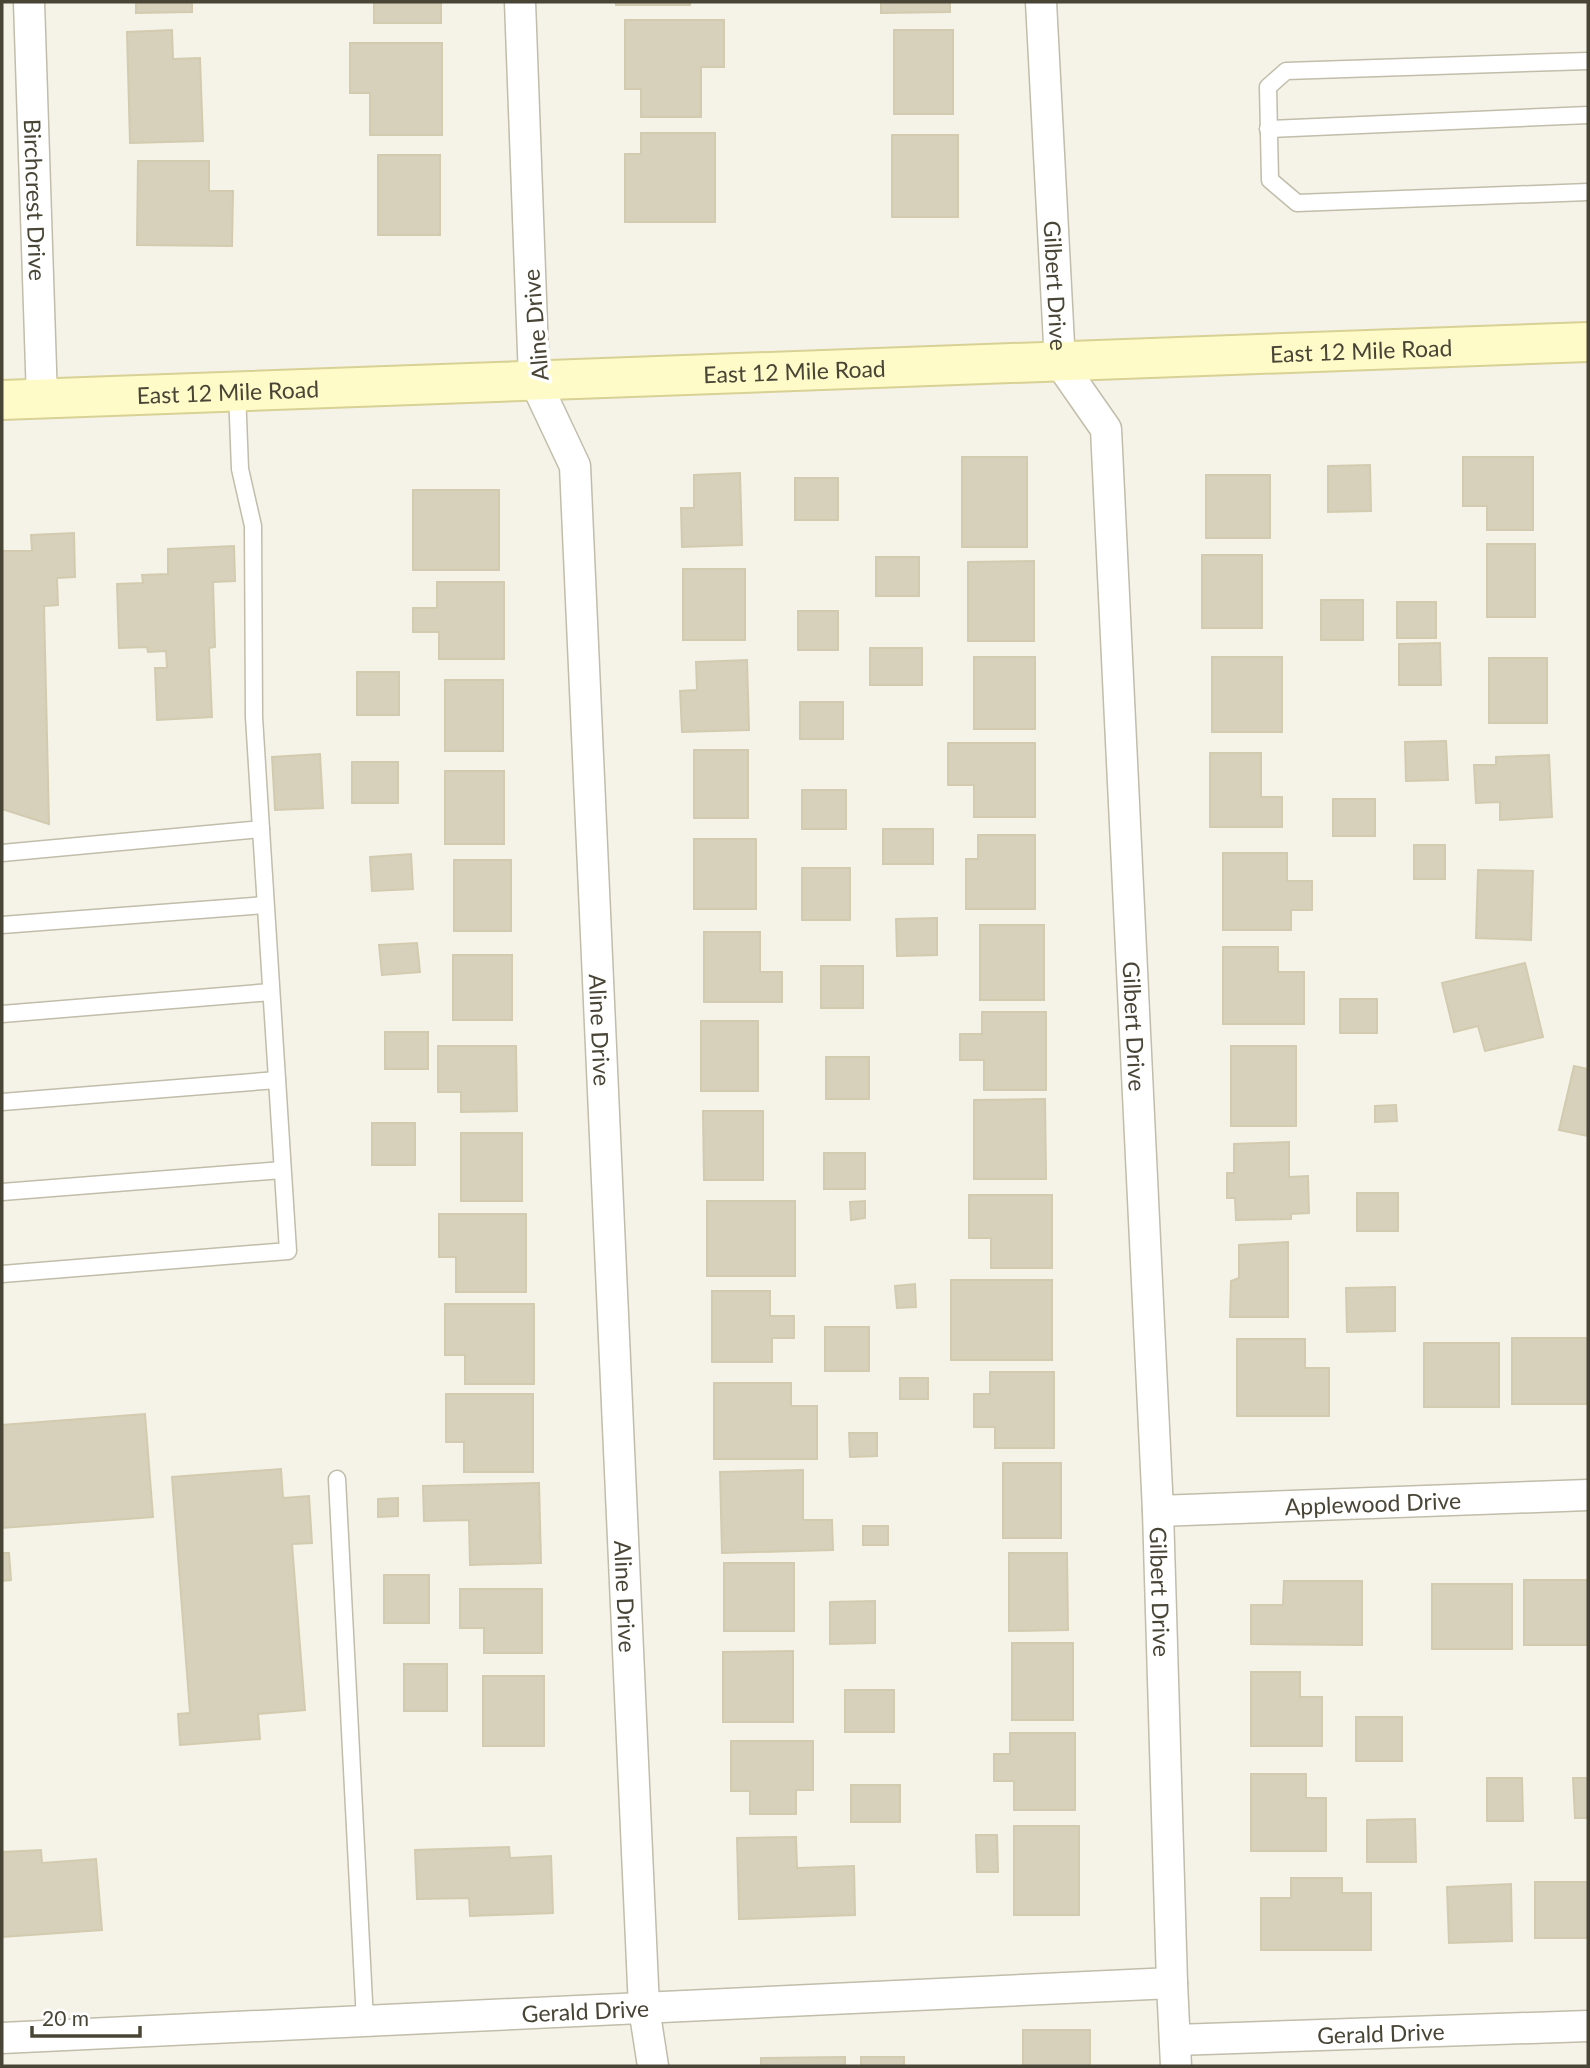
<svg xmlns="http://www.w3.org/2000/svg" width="1590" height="2068" font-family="Lato,sans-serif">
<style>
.building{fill:#d7d1bc;stroke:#d3cbaf;stroke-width:2}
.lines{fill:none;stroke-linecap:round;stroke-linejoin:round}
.lane-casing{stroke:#c1bdaa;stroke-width:19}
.street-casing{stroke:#c1bdaa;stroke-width:33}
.secondary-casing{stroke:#d8d195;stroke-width:42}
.lane{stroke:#fff;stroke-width:16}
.street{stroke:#fff;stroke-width:30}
.secondary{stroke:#fffbc8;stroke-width:38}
.labels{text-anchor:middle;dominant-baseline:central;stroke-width:7;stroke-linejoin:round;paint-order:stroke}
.street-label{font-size:23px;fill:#494536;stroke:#fff}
</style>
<rect width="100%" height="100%" fill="#f5f3e8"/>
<g class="building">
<polygon points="136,2 192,2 192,12 136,13"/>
<rect x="374" y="2" width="67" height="21"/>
<rect x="616" y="2" width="74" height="3"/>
<polygon points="881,2 950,2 950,12 881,13"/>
<polygon points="625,20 724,20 724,67 701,67 701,117 641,117 641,89 625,89"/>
<polygon points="172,30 173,59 200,58 203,141 130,143 127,32"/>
<rect x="894" y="30" width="59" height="84"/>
<polygon points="350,43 442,43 442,135 370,135 370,93 350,93"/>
<polygon points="641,133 715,133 715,222 625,222 625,154 641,154"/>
<rect x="892" y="135" width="66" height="82"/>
<rect x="378" y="155" width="62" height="80"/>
<polygon points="138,161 209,161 209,191 233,191 232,246 137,245"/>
<rect x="962" y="457" width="65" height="90"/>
<polygon points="1463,457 1533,457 1533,530 1487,530 1487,506 1463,506"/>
<polygon points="1370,465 1371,511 1328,512 1328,466"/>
<polygon points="740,473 742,545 682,547 681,508 694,508 694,475"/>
<rect x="1206" y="475" width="64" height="63"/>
<rect x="795" y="478" width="43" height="42"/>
<rect x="413" y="490" width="86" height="80"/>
<polygon points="74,533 75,577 57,578 58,605 44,606 49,824 2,809 2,551 32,551 31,535"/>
<rect x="1487" y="544" width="48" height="73"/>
<polygon points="234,546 235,581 213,582 215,647 209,648 212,717 157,720 155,668 167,668 166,651 148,652 147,647 119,648 117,584 143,583 142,575 168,574 168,549"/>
<rect x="1202" y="555" width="60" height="73"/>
<rect x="876" y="557" width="43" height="39"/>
<polygon points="1034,561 1034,641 968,641 968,562"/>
<rect x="683" y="569" width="62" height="71"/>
<polygon points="437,582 504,582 504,659 439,659 439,632 413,632 413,608 437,608"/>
<rect x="1321" y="600" width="42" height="40"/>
<rect x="1397" y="602" width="39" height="36"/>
<rect x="798" y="611" width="40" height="39"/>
<polygon points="1440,643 1441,685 1399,685 1399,644"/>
<rect x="870" y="648" width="52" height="37"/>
<rect x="974" y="657" width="61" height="72"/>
<rect x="1212" y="657" width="70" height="75"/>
<rect x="1489" y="658" width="58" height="65"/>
<polygon points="747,660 749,730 682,732 680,691 697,690 696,662"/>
<rect x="357" y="672" width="42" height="43"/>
<rect x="445" y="680" width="58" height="71"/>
<rect x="800" y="702" width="43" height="37"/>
<polygon points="1446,741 1448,780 1406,781 1405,742"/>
<polygon points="948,743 1035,743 1035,817 974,817 974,785 948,785"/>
<rect x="694" y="750" width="54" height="68"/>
<polygon points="1210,753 1261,753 1261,797 1282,797 1282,827 1210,827"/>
<polygon points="320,754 323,808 275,810 272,757"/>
<polygon points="1549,755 1552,817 1500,820 1500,802 1476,803 1474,765 1496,765 1496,757"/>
<rect x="352" y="762" width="46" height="41"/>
<rect x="445" y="771" width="59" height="73"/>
<rect x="802" y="790" width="44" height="39"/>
<rect x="1333" y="799" width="42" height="37"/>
<rect x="883" y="829" width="50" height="35"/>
<polygon points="978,835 1035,835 1035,909 966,909 966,859 978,859"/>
<rect x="694" y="839" width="62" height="70"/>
<rect x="1414" y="845" width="31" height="34"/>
<polygon points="1223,853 1287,853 1287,881 1312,881 1312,910 1291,910 1291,930 1223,930"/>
<polygon points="411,854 413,889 372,891 370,857"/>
<rect x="454" y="860" width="57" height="71"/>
<rect x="802" y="868" width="48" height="52"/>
<polygon points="1478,870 1533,871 1531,940 1476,938"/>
<polygon points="937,918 937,955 897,956 896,919"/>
<rect x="980" y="925" width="64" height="75"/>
<polygon points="704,932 760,932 760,972 782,972 782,1002 704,1002"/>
<polygon points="417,943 420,972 382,975 379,945"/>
<polygon points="1223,947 1278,947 1278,972 1304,972 1304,1024 1223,1024"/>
<rect x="453" y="955" width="59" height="65"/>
<polygon points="1525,963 1543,1037 1485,1051 1478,1026 1454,1032 1442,983"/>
<rect x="821" y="966" width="42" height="42"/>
<rect x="1340" y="999" width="37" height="34"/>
<polygon points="982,1012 1046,1012 1046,1090 984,1090 984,1060 960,1060 960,1034 982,1034"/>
<rect x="701" y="1021" width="57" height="70"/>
<rect x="385" y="1032" width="43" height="37"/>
<polygon points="438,1046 516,1046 517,1111 461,1112 461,1092 438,1092"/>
<rect x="1231" y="1046" width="65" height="80"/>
<rect x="826" y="1057" width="43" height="42"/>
<polygon points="1574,1066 1588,1069 1588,1136 1559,1130"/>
<polygon points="1045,1099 1046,1179 974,1179 974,1100"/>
<polygon points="1396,1105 1397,1121 1375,1122 1375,1106"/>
<polygon points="703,1111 763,1111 763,1180 704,1180"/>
<rect x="372" y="1123" width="43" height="42"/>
<rect x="461" y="1133" width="61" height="68"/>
<polygon points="1289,1142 1289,1177 1308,1176 1309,1213 1291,1214 1291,1219 1236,1220 1235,1198 1227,1198 1227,1173 1234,1173 1234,1144"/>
<rect x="824" y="1153" width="41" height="36"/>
<rect x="1357" y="1193" width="41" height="38"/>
<polygon points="969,1195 1052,1195 1052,1268 991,1268 991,1238 969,1238"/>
<rect x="707" y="1201" width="88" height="75"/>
<polygon points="865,1201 865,1218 851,1220 850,1202"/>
<polygon points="439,1214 526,1214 526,1292 456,1292 456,1257 439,1257"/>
<polygon points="1288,1242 1288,1317 1230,1317 1231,1281 1239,1278 1239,1245"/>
<rect x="951" y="1280" width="101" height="80"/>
<polygon points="915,1284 916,1307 897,1308 895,1286"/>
<polygon points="1395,1287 1395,1331 1347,1332 1346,1288"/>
<polygon points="712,1291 770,1291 770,1316 794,1316 794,1338 772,1338 772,1362 712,1362"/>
<polygon points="445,1304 534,1304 534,1384 465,1384 465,1355 445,1355"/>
<rect x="825" y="1327" width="44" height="44"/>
<rect x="1512" y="1338" width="76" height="66"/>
<polygon points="1237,1339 1305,1339 1305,1368 1329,1368 1329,1416 1237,1416"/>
<rect x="1424" y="1343" width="75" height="64"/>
<polygon points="990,1372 1054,1372 1054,1448 995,1448 995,1427 974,1427 974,1394 990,1394"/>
<rect x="900" y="1378" width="28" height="21"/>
<polygon points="714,1383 791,1383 791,1406 817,1406 817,1459 714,1459"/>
<polygon points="446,1394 533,1394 533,1472 464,1472 464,1442 446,1442"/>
<polygon points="145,1414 153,1517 2,1528 2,1425"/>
<polygon points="849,1433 877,1433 877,1456 850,1457"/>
<rect x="1003" y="1463" width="58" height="75"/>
<polygon points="281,1469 283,1498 309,1496 312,1543 292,1544 305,1710 258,1714 260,1739 180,1745 178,1714 190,1713 172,1477"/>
<polygon points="803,1470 803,1520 832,1520 833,1550 722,1553 720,1472"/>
<polygon points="539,1483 541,1563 470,1565 469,1520 424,1521 423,1486"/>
<polygon points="398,1498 398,1516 378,1517 378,1499"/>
<rect x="863" y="1526" width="25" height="19"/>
<polygon points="2,1553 9,1553 11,1580 2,1581"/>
<polygon points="1009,1553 1067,1553 1068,1630 1009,1631"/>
<rect x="724" y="1563" width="70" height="68"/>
<rect x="384" y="1575" width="45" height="48"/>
<rect x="1524" y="1580" width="64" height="65"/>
<polygon points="1284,1581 1362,1581 1362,1645 1251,1644 1251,1605 1283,1605"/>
<rect x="1432" y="1584" width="80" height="65"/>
<polygon points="460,1589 542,1589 542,1653 484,1653 484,1628 460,1628"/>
<polygon points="875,1601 875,1643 830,1644 830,1602"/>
<rect x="1012" y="1643" width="61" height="77"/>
<polygon points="793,1651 793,1722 723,1722 723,1652"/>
<rect x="404" y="1664" width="43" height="47"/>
<polygon points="1251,1672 1300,1672 1300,1697 1322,1697 1322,1746 1251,1746"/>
<rect x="483" y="1676" width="61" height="70"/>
<rect x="845" y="1690" width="49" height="42"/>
<rect x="1356" y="1717" width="46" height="44"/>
<polygon points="1010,1733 1075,1733 1075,1810 1014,1810 1014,1781 994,1781 994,1754 1010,1754"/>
<polygon points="731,1741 813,1741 813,1790 796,1790 796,1814 750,1814 750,1791 731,1791"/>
<polygon points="1251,1774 1306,1774 1306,1798 1326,1798 1326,1851 1251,1851"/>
<polygon points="1487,1778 1522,1778 1523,1821 1487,1821"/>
<polygon points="1573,1778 1588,1778 1588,1818 1575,1818"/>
<rect x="851" y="1785" width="49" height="37"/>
<polygon points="1415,1819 1416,1862 1367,1862 1367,1820"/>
<rect x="1014" y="1826" width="65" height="89"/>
<polygon points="976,1835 997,1835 998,1872 977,1872"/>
<polygon points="796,1837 797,1868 854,1866 855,1915 739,1919 737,1838"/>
<polygon points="509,1847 510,1858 551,1856 553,1913 470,1916 469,1898 417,1899 415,1850"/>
<polygon points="41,1850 42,1863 96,1859 102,1930 2,1937 2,1852"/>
<polygon points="1291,1878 1342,1878 1342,1893 1371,1893 1371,1950 1261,1950 1261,1898 1291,1898"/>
<rect x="1535" y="1882" width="53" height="56"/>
<polygon points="1511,1884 1512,1941 1449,1943 1447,1887"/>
<rect x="1023" y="2030" width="67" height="36"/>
<polygon points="845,2057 845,2066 761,2066 761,2058"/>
<rect x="861" y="2057" width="43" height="9"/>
</g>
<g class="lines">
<g class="lane-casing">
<g id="lane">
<polyline points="1588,61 1286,71 1268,87 1270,180 1297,203 1588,192"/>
<polyline points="1268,129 1588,115"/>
<polyline points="2,853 261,829 254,717 253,526 240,469 237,391"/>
<polyline points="2,925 265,905"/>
<polyline points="2,1014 271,992"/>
<polyline points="2,1102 277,1080"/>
<polyline points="2,1192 282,1170"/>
<polyline points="2,1274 288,1251 261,829"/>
<polyline points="337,1479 365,2021"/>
</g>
</g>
<g class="street-casing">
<g id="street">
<path id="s1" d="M29 2 42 399"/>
<path id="s2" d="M520 2 534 379 575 466 644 2008 653 2066"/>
<path id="s3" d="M1041 2 1060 363 1106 429 1158 1511 1172 1983 1176 2066"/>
<path id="s4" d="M1158 1511 1588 1495"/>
<path id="s5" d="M2 2038 1172 1983"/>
<path id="s6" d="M1175 2040 1588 2026"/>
</g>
</g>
<g class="secondary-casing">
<g id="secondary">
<path id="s7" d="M2 400 1588 342"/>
</g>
</g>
<use href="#lane" class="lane"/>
<use href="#street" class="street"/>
<use href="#secondary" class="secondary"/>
</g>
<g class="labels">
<g class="street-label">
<text stroke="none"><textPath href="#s1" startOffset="198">Birchcrest Drive</textPath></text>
<text stroke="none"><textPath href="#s3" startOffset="284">Gilbert Drive</textPath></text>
<text transform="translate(535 325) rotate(-95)">Aline Drive</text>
<text stroke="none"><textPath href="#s7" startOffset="1360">East 12 Mile Road</textPath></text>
<text stroke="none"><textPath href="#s7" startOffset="793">East 12 Mile Road</textPath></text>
<text stroke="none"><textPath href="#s7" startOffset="226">East 12 Mile Road</textPath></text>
<text stroke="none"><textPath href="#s3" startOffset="1040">Gilbert Drive</textPath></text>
<text stroke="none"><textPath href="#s2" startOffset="1038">Aline Drive</textPath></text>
<text stroke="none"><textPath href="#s4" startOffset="215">Applewood Drive</textPath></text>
<text stroke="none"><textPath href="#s3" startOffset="1606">Gilbert Drive</textPath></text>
<text stroke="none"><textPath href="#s2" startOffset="1605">Aline Drive</textPath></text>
<text stroke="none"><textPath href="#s5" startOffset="584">Gerald Drive</textPath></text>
<text stroke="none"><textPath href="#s6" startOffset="206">Gerald Drive</textPath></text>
</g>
</g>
<rect width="1590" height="2068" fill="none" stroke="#494536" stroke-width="7"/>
<path d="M32 2026v10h108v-10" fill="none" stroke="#494536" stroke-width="3.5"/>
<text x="42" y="2026" font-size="21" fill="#494536" stroke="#ffffff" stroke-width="5" paint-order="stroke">20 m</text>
</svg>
